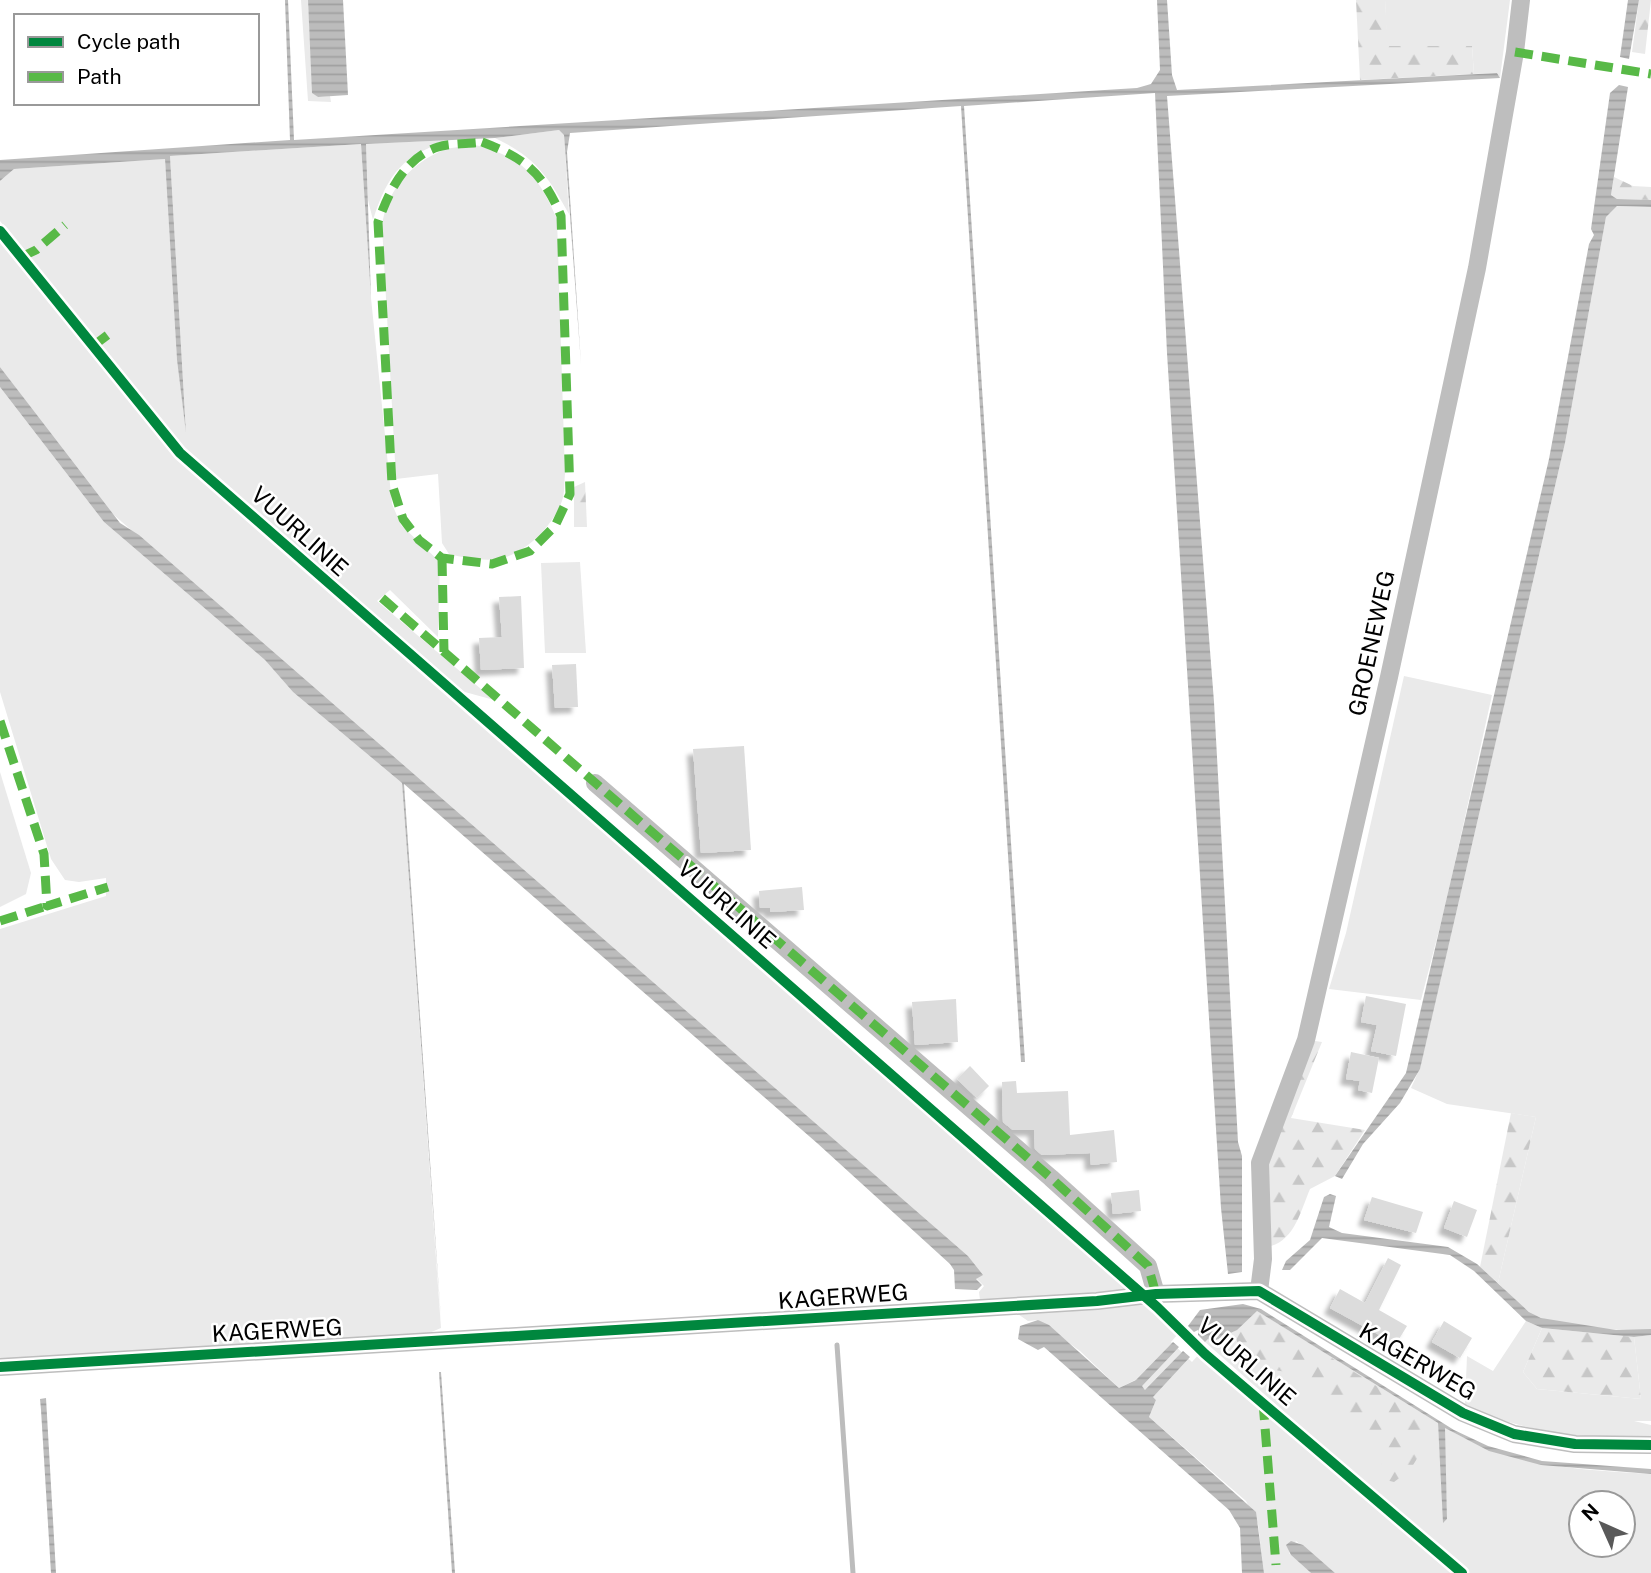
<svg xmlns="http://www.w3.org/2000/svg" width="1651" height="1573" font-family="'Public Sans',sans-serif">
<style>
.green{fill:#eaeaea;fill-rule:evenodd}
.forest{fill:url(#forest-firs)}
.water{fill:url(#water-rules)}
.lines{fill:none;stroke-linecap:round;stroke-linejoin:round}
.stream{stroke:#bcbcbc;stroke-width:5}
.building{fill:#dcdcdc;filter:url(#shadow)}
.street{stroke:#bebebe;stroke-width:18}
.quiet{stroke:#58b947;stroke-width:9;stroke-dasharray:18 9;stroke-linecap:butt}
.cycleway-casing{stroke:#fff;stroke-width:15}
.cycleway{stroke:#00873e;stroke-width:10}
.labels{text-anchor:middle;dominant-baseline:central;stroke-width:5;stroke-linejoin:round;paint-order:stroke}
.street-label{font-size:23px;fill:#000;stroke:#fff}
</style>
<defs>
<pattern id="forest-firs" width="22" height="20" patternUnits="userSpaceOnUse" patternTransform="scale(1.75)"><rect width="22" height="20" fill="#eaeaea"/><path d="M5 1l3.5 6h-7zM16 11l3.5 6h-7z" fill="#c7c7c7"/></pattern>
<pattern id="water-rules" width="6" height="5" patternUnits="userSpaceOnUse" patternTransform="scale(1.75)"><rect width="6" height="5" fill="#bcbcbc"/><path d="M0 2.5h6" fill="none" stroke="#a0a0a0"/></pattern>
<filter id="shadow"><feDropShadow dx="-6" dy="6" stdDeviation="2" flood-color="#0004"/></filter>
</defs>
<rect width="100%" height="100%" fill="#fff"/>
<g class="green">
<polygon points="301,0 308,0 313,93 318,97 330,96 331,102 308,101"/>
<polygon points="1385,0 1510,0 1500,78 1497,73 1474,74 1472,46 1387,46"/>
<path d="M559 130 564 135 569 214C548 176 535 157 495 138Z"/>
<path d="M450 140C403 155 388 173 373 220L368 200 366 144Z"/>
<polygon points="361,144 371,298 392,504 401,525 440,562 438,637 390,590 377,601 494,700 454,689 181,445 0,221 0,181 14,169 165,159 177,360 186,432 170,156"/>
<path d="M475 145C523 157 538 175 557 219L565 474C564 482 565 493 562 501 553 526 524 555 498 559 482 561 465 558 449 554L442 543 438 474 396 479 382 226C386 194 407 167 437 153 447 147 463 147 475 145Z"/>
<path d="M1617 206 1651 207V1329L1647 1330C1615 1330 1559 1330 1531 1313 1519 1305 1509 1293 1498 1283L1536 1117 1447 1104 1411 1088 1420 1068 1565 443 1606 217Z"/>
<polygon points="0,238 146,416 377,632 1132,1290 980,1300 979,1292 984,1286 976,1278 982,1275 968,1256 107,509 0,367"/>
<polygon points="0,387 104,522 265,660 293,692 402,783 441,1328 422,1336 0,1362 0,929 106,896 106,878 79,882 65,880 51,859 0,692"/>
<polygon points="580,562 586,653 545,653 541,563"/>
<polygon points="1404,676 1492,695 1446,903 1421,1000 1329,989 1346,933"/>
<polygon points="0,772 31,873 26,894 0,907"/>
<polygon points="1146,1302 1178,1334 1171,1342 1192,1362 1200,1353 1457,1573 1335,1573 1296,1541 1289,1553 1311,1573 1264,1573 1258,1524 1246,1501 1149,1417 1156,1400 1135,1380 1119,1388 1080,1351 1038,1320 1028,1321 1015,1312"/>
<path d="M1257 1311 1438 1423 1444 1522 1447 1519 1444 1427C1510 1466 1576 1470 1651 1474V1573H1467L1205 1342 1208 1339 1213 1342 1237 1330ZM1581 1503H1623V1545H1581Z"/>
<path d="M1526 1321 1542 1328 1523 1372 1537 1389 1641 1399 1634 1337 1651 1335V1421H1634L1651 1425V1439C1594 1439 1516 1433 1465 1404L1467 1356 1493 1371Z"/>
</g>
<g class="forest">
<polygon points="1356,0 1385,0 1388,46 1472,46 1474,74 1360,80"/>
<polygon points="1639,0 1651,0 1645,54 1632,52"/>
<polygon points="1614,177 1633,186 1651,187 1651,200 1617,199 1611,195"/>
<polygon points="585,482 587,527 574,527 574,487"/>
<path d="M1315 1041 1322 1042 1291 1118 1365 1130 1335 1176 1310 1189C1301 1210 1295 1239 1271 1246L1268 1156Z"/>
<polygon points="1511,1113 1536,1117 1498,1283 1480,1267"/>
<polygon points="1257,1311 1429,1419 1434,1431 1410,1470 1394,1482 1386,1480 1375,1438 1333,1413 1298,1374 1256,1367 1241,1354 1234,1331"/>
<polygon points="1542,1328 1634,1337 1641,1399 1537,1389 1523,1372"/>
</g>
<g class="water">
<polygon points="285,0 288,0 294,140 1137,88 1151,84 1160,70 1157,0 1167,0 1172,75 1177,90 1497,73 1500,78 1167,96 1214,702 1238,1142 1242,1156 1242,1272 1228,1274 1221,1208 1167,353 1155,93 964,106 1025,1062 1021,1062 961,106 570,133 567,152 581,364 564,135 559,130 495,138 366,144 371,298 361,144 170,156 186,433 177,360 165,159 14,169 0,181 0,160 290,140"/>
<polygon points="308,0 343,0 348,95 318,97 312,93"/>
<polygon points="1628,0 1639,0 1629,59 1620,57"/>
<polygon points="1619,85 1628,87 1611,195 1617,199 1651,200 1651,207 1617,206 1606,217 1565,443 1420,1069 1400,1103 1363,1144 1342,1179 1335,1176 1406,1073 1549,459 1589,244 1594,235 1591,229 1610,93"/>
<polygon points="0,367 120,523 139,535 968,1256 983,1275 976,1279 982,1285 977,1290 955,1289 954,1270 950,1264 817,1143 404,784 441,1320 402,783 293,692 265,660 104,522 0,387"/>
<polygon points="1330,1194 1336,1196 1329,1227 1342,1233 1448,1247 1477,1264 1529,1312 1541,1318 1616,1330 1651,1329 1651,1335 1634,1337 1542,1328 1526,1321 1474,1271 1450,1255 1322,1238 1290,1270 1282,1270 1286,1261 1310,1240 1324,1197"/>
<polygon points="1243,1304 1261,1309 1454,1430 1488,1446 1542,1461 1651,1469 1651,1474 1541,1465 1489,1451 1445,1428 1447,1519 1443,1523 1438,1423 1257,1311 1237,1330 1212,1342 1208,1339 1205,1342 1198,1335 1198,1330 1194,1332 1188,1326 1200,1310"/>
<polygon points="1038,1320 1049,1325 1119,1388 1136,1380 1173,1342 1179,1347 1142,1386 1145,1390 1183,1351 1190,1357 1153,1397 1156,1400 1149,1417 1256,1512 1264,1573 1242,1573 1240,1528 1229,1510 1044,1347 1038,1350 1018,1339 1020,1326"/>
<polygon points="439,1372 441,1372 455,1573 452,1573"/>
<polygon points="46,1398 56,1573 51,1573 41,1410 40,1399"/>
<polygon points="1291,1541 1303,1545 1335,1573 1311,1573 1291,1555 1286,1545"/>
</g>
<g class="lines">
<polyline class="stream" points="837,1345 853,1573"/>
</g>
<g class="building">
<polygon points="521,596 524,668 481,670 479,638 502,637 499,597"/>
<polygon points="576,664 578,707 555,708 552,665"/>
<polygon points="744,746 751,850 701,853 693,749"/>
<polygon points="802,887 804,910 770,912 770,908 760,908 759,891"/>
<polygon points="1366,996 1406,1004 1396,1056 1371,1051 1377,1025 1361,1022"/>
<polygon points="956,999 958,1042 915,1045 912,1002"/>
<polygon points="1351,1052 1379,1058 1372,1093 1358,1090 1360,1081 1346,1079"/>
<polygon points="970,1066 989,1086 977,1098 957,1079"/>
<polygon points="1016,1081 1017,1093 1068,1091 1070,1135 1114,1130 1117,1162 1091,1165 1090,1153 1042,1155 1035,1149 1034,1130 1013,1130 1003,1122 1002,1082"/>
<polygon points="1139,1190 1141,1211 1113,1214 1111,1193"/>
<polygon points="1372,1197 1423,1212 1416,1233 1364,1220"/>
<polygon points="1454,1201 1477,1210 1467,1237 1444,1228"/>
<polygon points="1388,1258 1401,1265 1379,1310 1407,1326 1396,1344 1330,1308 1340,1289 1365,1303"/>
<polygon points="1444,1321 1472,1338 1460,1358 1432,1342"/>
</g>
<g class="lines">
<g class="street">
<polyline points="595,783 1051,1178 1148,1266 1156,1294"/>
<polyline points="1259,1291 1263,1259 1260,1163 1306,1040 1389,677 1477,268 1515,52 1521,0"/>
<polyline points="0,1367 1097,1301 1156,1294 1259,1291 1463,1413 1514,1434 1575,1444 1651,1445"/>
</g>
<g class="quiet">
<polyline points="1515,52 1651,74"/>
<path d="M482 142C525 158 543 173 561 216L570 494 555 526 530 551 492 564 442 558 419 540 403 519 392 484 378 222C389 192 404 158 438 147 451 143 469 144 482 142Z"/>
<polyline points="21,257 36,250 65,225"/>
<polyline points="93,346 113,331"/>
<polyline points="442,558 444,652"/>
<polyline points="382,598 1051,1178 1148,1266 1156,1294"/>
<polyline points="0,721 44,854 47,906 108,887"/>
<polyline points="0,921 47,906"/>
<polyline points="1263,1402 1276,1565"/>
</g>
<g class="cycleway-casing">
<g id="cycleway">
<polyline points="0,231 180,453 1157,1307 1205,1354 1462,1573"/>
<polyline points="0,1367 1097,1301 1156,1294 1259,1291 1463,1413 1514,1434 1575,1444 1651,1445"/>
</g>
</g>
<use href="#cycleway" class="cycleway"/>
</g>
<g class="labels">
<g class="street-label">
<text transform="translate(300 531) rotate(42)">VUURLINIE</text>
<text transform="translate(1371 643) rotate(-78)">GROENEWEG</text>
<text transform="translate(727 904) rotate(41)">VUURLINIE</text>
<text transform="translate(843 1296) rotate(-4)">KAGERWEG</text>
<text transform="translate(277 1330) rotate(-3)">KAGERWEG</text>
<text transform="translate(1247 1361) rotate(41)">VUURLINIE</text>
<text transform="translate(1418 1361) rotate(30)">KAGERWEG</text>
</g>
</g>
<rect x="14" y="14" width="245" height="91" fill="#ffffff" stroke="#999999" stroke-width="2"/>
<rect x="28" y="37" width="35" height="10" fill="#00873e" stroke="#999999" stroke-width="2"/>
<text x="77" y="49" font-size="21" fill="#000000">Cycle path</text>
<rect x="28" y="72" width="35" height="10" fill="#58b947" stroke="#999999" stroke-width="2"/>
<text x="77" y="84" font-size="21" fill="#000000">Path</text>
<g transform="translate(1602 1524) rotate(315)"><circle r="33" fill="#ffffff" stroke="#999999" stroke-width="2"/>
<path d="M0-5L12 26L0 18L-12 26Z" fill="#595959"/>
<text y="-10" font-size="19" font-weight="bold" text-anchor="middle" fill="#000000">N</text>
</g>
</svg>
